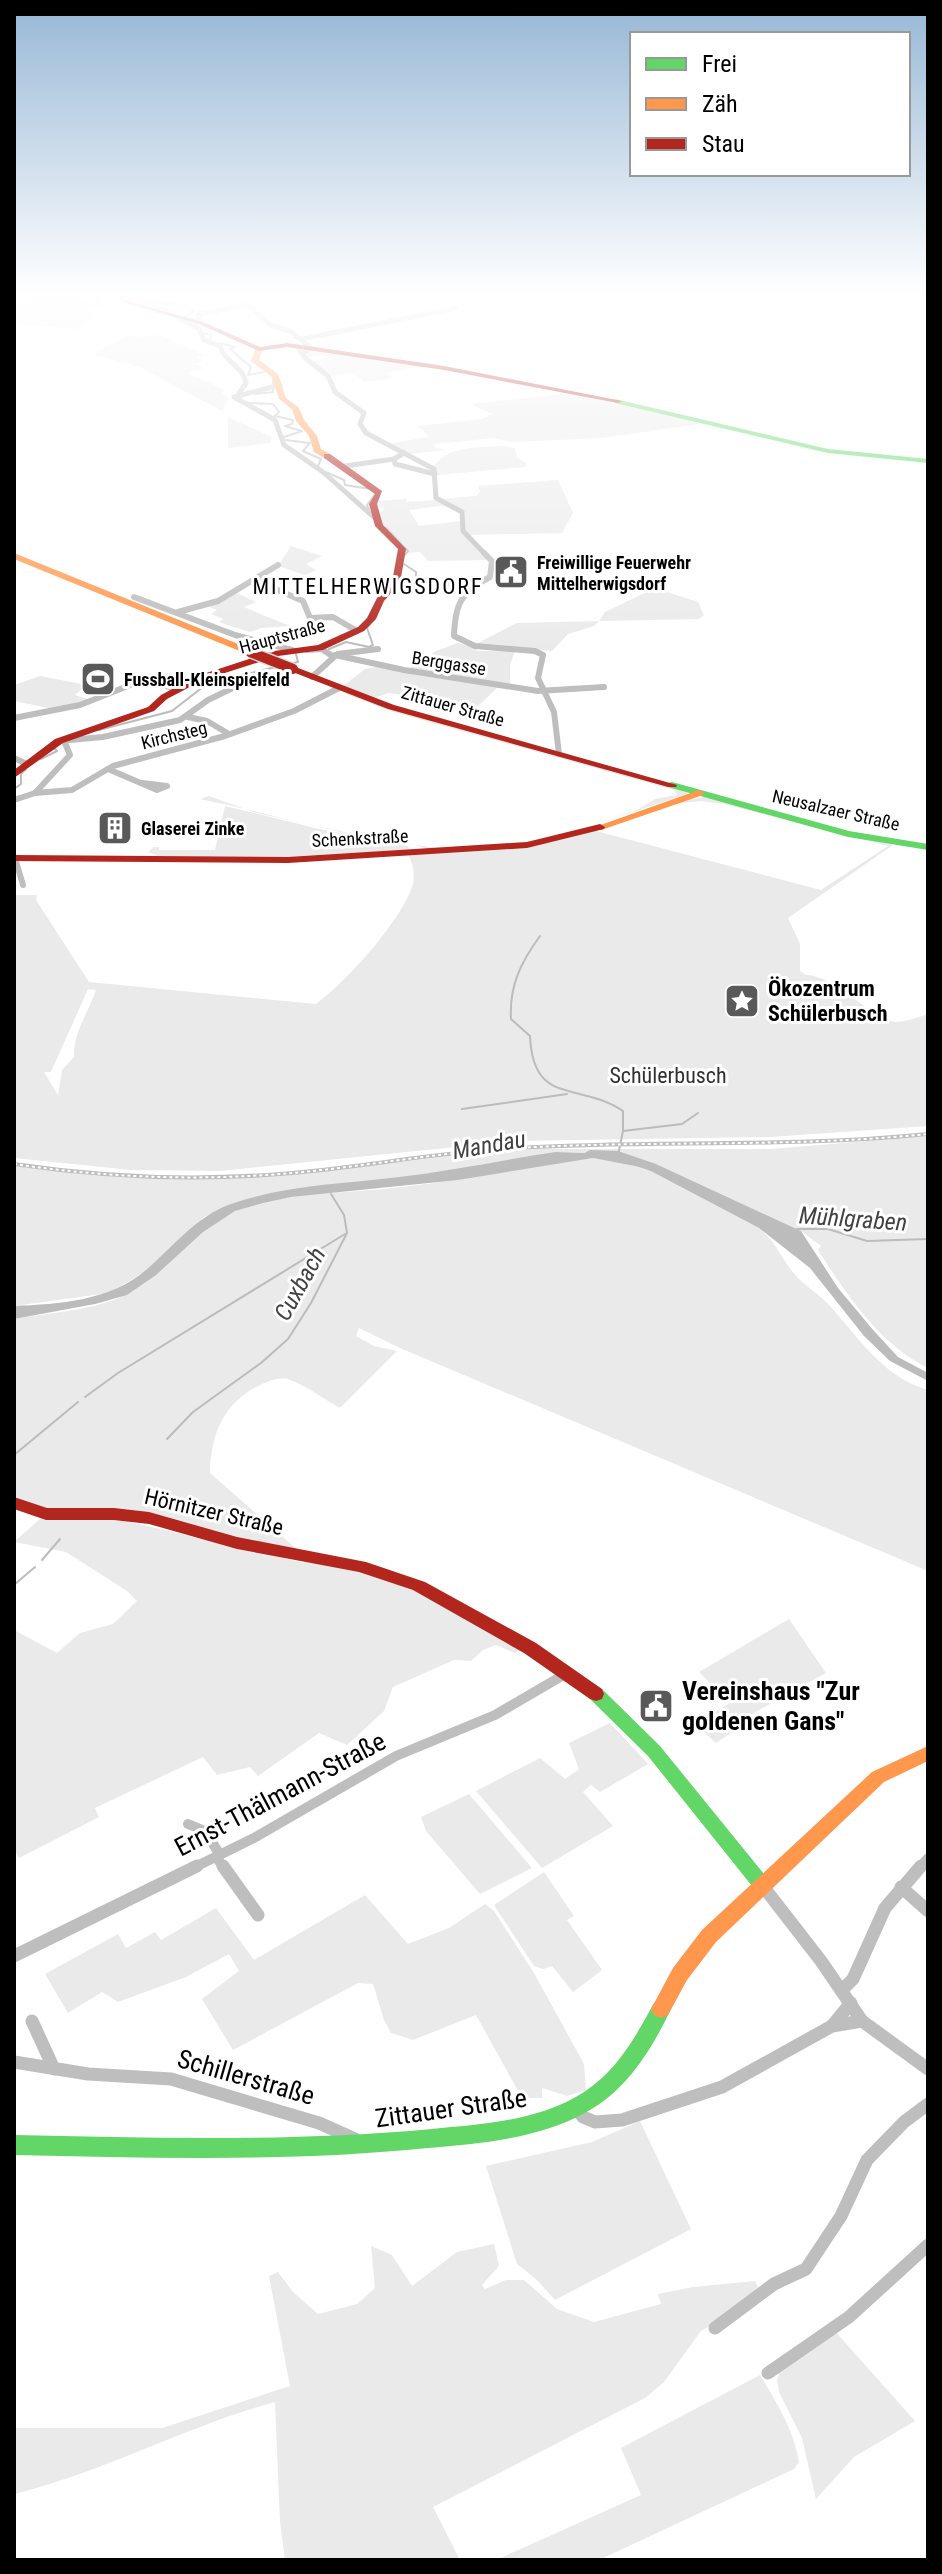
<svg xmlns="http://www.w3.org/2000/svg" width="942" height="2574" font-family="'Roboto Condensed',sans-serif">
<style>
.green{fill:#eaeaea;fill-rule:evenodd}
.water{fill:#bcbcbc}
.lines{fill:none;stroke-linecap:round;stroke-linejoin:round}
.stream{stroke:#bcbcbc;stroke-width:2}
.river{fill:#bcbcbc;fill-rule:evenodd}
.street-far3{stroke:#bebebe;stroke-width:5}
.street-far2{stroke:#bebebe;stroke-width:6}
.street-far1{stroke:#bebebe;stroke-width:10}
.street{stroke:#bebebe;stroke-width:13}
.fast{fill:#63d668;fill-rule:evenodd}
.slow{fill:#ff974d;fill-rule:evenodd}
.jam{fill:#b3261e;fill-rule:evenodd}
.rail-casing{stroke:#bdbdbd;stroke-width:4}
.rail{stroke:#fff;stroke-width:2;stroke-dasharray:3;stroke-linecap:butt}
.jam-bridge-casing{stroke:#dbdbdb;stroke-width:13;stroke-linecap:butt}
.jam-bridge{stroke:#b3261e;stroke-width:10}
.labels{text-anchor:middle;dominant-baseline:central;stroke-width:6;stroke-linejoin:round;paint-order:stroke}
.far-poi-label{font-size:18px;font-weight:bold;fill:#000;stroke:#fff;text-anchor:start}
.far-street-label{font-size:18px;fill:#000;stroke:#fff}
.far-quarter-label{font-size:22px;letter-spacing:2px;fill:#000;stroke:#fff}
.poi-label{font-size:22px;font-weight:bold;fill:#000;stroke:#fff;text-anchor:start}
.park-label{font-size:22px;fill:#303030;stroke:#fff}
.street-label{font-size:22px;fill:#000;stroke:#fff}
.water-label{font-size:24px;font-style:italic;fill:#414141;stroke:#fff}
.near-poi-label{font-size:26px;font-weight:bold;fill:#000;stroke:#fff;text-anchor:start}
.near-street-label{font-size:26px;fill:#000;stroke:#fff}
</style>
<rect width="100%" height="100%" fill="#fff"/>
<g class="green">
<polygon points="14,293 94,293 80,296 85,302 99,301 112,308 89,306 85,311 96,312 81,329 14,324 14,304 48,307 14,302"/>
<polygon points="159,334 204,355 197,358 203,361 195,364 205,368 187,373 225,390 222,393 229,398 222,411 139,367 93,355 126,335 144,337"/>
<polygon points="310,350 424,366 386,373 393,378 365,382 354,373 330,376 311,362 328,357 322,355 306,358 303,354"/>
<polygon points="571,393 707,423 602,438 511,442 494,438 434,444 435,448 445,450 410,454 386,444 429,437 418,426 482,419 492,414 471,404"/>
<polygon points="228,417 272,437 270,443 228,448"/>
<path d="M502 446 515 448 517 457 526 463V467L437 475 434 466C449 445 478 448 502 446Z"/>
<polygon points="558,480 573,513 562,533 467,535 461,527 465,516 463,512 439,499 476,496 480,492 478,486"/>
<polygon points="406,499 406,502 437,500 448,505 409,510 419,526 461,521 462,531 490,560 428,561 420,552 405,553 405,545 383,527 377,515 385,509 376,506 378,501"/>
<polygon points="291,546 322,556 306,564 316,570 305,575 278,566"/>
<polygon points="655,588 698,602 704,615 699,619 599,621 594,626 568,634 552,651 474,645 517,623 599,621 605,612"/>
<polygon points="235,592 256,602 244,607 290,626 262,628 250,632 219,622 223,619 211,614 217,610 209,607"/>
<polygon points="458,643 476,648 477,651 515,651 510,665 510,686 407,670 436,651"/>
<polygon points="380,666 421,676 499,686 477,707 389,693 374,698 343,686 365,669"/>
<polygon points="40,676 87,685 75,695 93,701 58,710 14,701 14,685"/>
<path d="M338 691 687 792V794L545 841 428 850C411 840 392 843 373 839 315 827 258 811 200 799L209 796 256 813 377 839 437 848 524 842 564 835 639 809 655 799 677 795 674 790 390 711Z"/>
<path d="M705 797 893 845 788 918 800 944V971L806 975C835 975 875 1022 896 1022 906 1022 918 1017 928 1014V1126L771 1137 514 1141 220 1171 131 1170 14 1158V895H37L36 900 89 982 316 1004C347 981 396 926 411 890 416 878 414 866 408 854L528 846 680 801ZM701 801 724 804 888 846 821 890 596 831 674 804ZM88 989 96 990C88 1013 73 1033 74 1057L62 1070 58 1095 44 1072H51Z"/>
<polygon points="225,806 315,828 408,846 409,849 288,859 158,856 148,852 154,847 159,847 159,850 215,850"/>
<path d="M928 1136V1368C880 1345 846 1294 818 1250L821 1246 801 1231 656 1164 586 1153 555 1152 457 1170 272 1193 232 1204 204 1217 146 1271 109 1293 14 1306V1166L101 1176 217 1179 279 1176 513 1149H771Z"/>
<path d="M593 1158 645 1168 759 1228C775 1240 783 1262 797 1277 807 1287 820 1295 830 1306 860 1339 883 1377 928 1390V1571L400 1348 359 1328 356 1336 374 1346 397 1351 340 1408C324 1399 307 1386 290 1380 281 1376 269 1381 260 1385 223 1403 211 1434 210 1473L300 1552 252 1543 170 1521 55 1512 14 1498V1319C47 1313 98 1310 127 1294 167 1272 194 1227 238 1210 290 1191 347 1194 401 1187 465 1180 529 1166 593 1158Z"/>
<path d="M41 1518H113L305 1563 309 1561C333 1566 358 1570 382 1577 431 1592 477 1624 521 1650L515 1653 496 1645 483 1650 471 1661 454 1660 393 1687 384 1711 347 1745 319 1733 258 1776 250 1767 217 1775 203 1757 95 1808 99 1817 19 1858 14 1849V1630L57 1653 80 1633 113 1624 137 1601 127 1591 66 1552 14 1542Z"/>
<polygon points="789,1619 826,1673 743,1719 737,1729 716,1743 695,1724 730,1703 699,1672"/>
<polygon points="610,1723 648,1764 600,1792 591,1785 583,1792 613,1826 542,1868 476,1791 540,1758 565,1779 579,1769 569,1743"/>
<polygon points="469,1794 532,1868 480,1894 426,1831 421,1817"/>
<polygon points="544,1872 574,1916 567,1920 602,1970 573,1992 552,1966 543,1969 534,1966 494,1905"/>
<polygon points="365,1895 408,1944 449,1928 485,1904 494,1911 534,1973 584,2064 586,2090 567,2096 542,2088 542,2098 522,2098 476,2015 413,2040 391,2033 384,2020 373,1984 358,1983 233,2050 202,1999 239,1971 229,1954 186,1977 118,2002 102,1992 68,2013 45,1974 118,1934 126,1948 155,1932 161,1940 216,1908 254,1960"/>
<polygon points="640,2121 691,2229 555,2300 537,2280 517,2264 486,2166 592,2142"/>
<path d="M494 2244 499 2266 482 2285 485 2289 506 2280H524L557 2309 594 2322 661 2304 658 2294 693 2287 755 2281 759 2289 723 2318 701 2331 664 2382 645 2398 433 2507 460 2560H285L280 2522 275 2402C186 2426 104 2472 14 2494V2428H162L290 2386 269 2276 278 2272 293 2292 318 2314 357 2304 375 2288 371 2246 392 2255 412 2286 457 2252Z"/>
<polygon points="833,2329 915,2421 854,2457 816,2499 802,2438 779,2392 777,2380 781,2368"/>
<path d="M760 2375C776 2402 794 2430 799 2462L794 2469 599 2560H496L641 2495 621 2448Z"/>
</g>
<path class="water" d="M555 1152 586 1153 656 1164 801 1231 838 1288 874 1331 898 1357 928 1373V1381L890 1361 864 1336 810 1268 759 1228 645 1168 593 1158 458 1180 291 1197 263 1203 235 1211 203 1232 156 1275 127 1295 95 1304 14 1319V1306C59 1304 110 1301 146 1270 174 1246 195 1217 231 1204 285 1185 343 1184 399 1177 451 1171 502 1160 555 1152Z"/>
<g class="lines">
<g class="stream">
<polyline points="145,301 146,304 171,311 185,307 194,311 183,318"/>
<polyline points="201,329 201,333 212,335 210,340"/>
<polyline points="220,343 235,347 230,349 251,367 248,375 264,372"/>
<polyline points="255,394 273,392 273,377"/>
<polyline points="248,403 273,404 279,412 275,416 293,420 292,424 285,426 302,431 284,437"/>
<polyline points="285,440 310,443 303,451 321,459 318,466"/>
<polyline points="326,472 344,480 345,485 370,489"/>
<polyline points="369,509 367,505 375,494"/>
<polyline points="386,528 408,551 404,556"/>
<polyline points="404,564 416,572 416,582"/>
<polyline points="329,649 346,642 369,647 373,645 367,628 370,624"/>
<polyline points="306,652 323,651"/>
<polyline points="290,664 298,662 296,654"/>
<polyline points="99,730 172,711 208,683 276,667"/>
<polyline points="41,759 57,751 54,748"/>
<polyline points="14,789 21,784 21,774 26,769"/>
<path d="M540 936C521 962 509 986 511 1019L530 1036C533 1107 579 1081 623 1111V1131"/>
<polyline points="462,1109 567,1094"/>
<polyline points="618,1155 623,1131 682,1124 698,1113"/>
<polyline points="797,1229 828,1229 867,1241 928,1239"/>
<polyline points="85,1397 118,1373 345,1234"/>
<polyline points="167,1439 193,1412 261,1363 288,1339 311,1303 347,1233 344,1215 331,1194"/>
<polyline points="14,1455 78,1402"/>
<polyline points="42,1560 60,1539"/>
<polyline points="15,1584 35,1567"/>
</g>
<polygon class="river" points="590,1150 618,1151 656,1164 658,1167 651,1171 616,1159 585,1157 583,1154"/>
<g class="street-far3">
<polyline points="133,293 141,299 174,305"/>
<polyline points="99,300 94,295 121,293"/>
<path d="M178 318 198 328 204 340 220 346C224 362 244 367 246 383L239 393"/>
<polyline points="197,322 200,314 248,304 270,325 292,332 311,348 305,352"/>
<polyline points="302,339 457,308"/>
<polyline points="297,346 305,358 328,376 335,392 364,413 360,424 366,433 434,469 436,498 462,512 463,531 486,555"/>
<polyline points="280,385 234,397 275,420 284,445 323,472 376,519"/>
<polyline points="394,459 395,464 435,474"/>
<polyline points="345,466 394,459 404,453"/>
</g>
<g class="street-far2">
<path d="M484 553 492 561 490 577C461 592 455 604 454 636L475 646 535 651 543 655 538 678 554 712 559 754"/>
<polyline points="257,581 303,601 310,618 333,617 357,631"/>
<polyline points="394,586 426,583 474,585"/>
<polyline points="134,597 235,635 292,650"/>
<polyline points="178,612 218,601 278,565"/>
<polyline points="338,654 378,649"/>
<polyline points="335,655 404,670 538,691 604,687"/>
<polyline points="312,677 334,657 320,648"/>
<polyline points="188,717 207,721 229,734"/>
<polyline points="14,718 80,705 143,680 178,689"/>
<polyline points="59,741 103,737 180,720 208,700 243,683"/>
<polyline points="14,758 27,764"/>
<polyline points="108,769 157,790 167,786 142,783"/>
<polyline points="35,793 70,755 65,743"/>
<polyline points="14,800 35,793 72,790 113,766 225,736 294,711 339,688"/>
<polyline points="15,858 23,885"/>
</g>
<g class="street-far1">
<polyline points="188,1824 205,1831 220,1855"/>
<polyline points="216,1857 224,1868"/>
<polyline points="193,1868 254,1838 396,1756 495,1715 567,1673"/>
<polyline points="919,1868 928,1858"/>
</g>
<g class="street">
<polyline points="223,1866 258,1915"/>
<polyline points="762,1885 821,1961 862,2021 928,2069"/>
<polyline points="901,1887 928,1911"/>
<polyline points="14,1956 197,1866"/>
<polyline points="842,1990 853,1979 885,1908 921,1866"/>
<polyline points="32,2021 54,2069"/>
<polyline points="832,2026 851,2003"/>
<polyline points="14,2062 88,2074 171,2079 319,2123 355,2139"/>
<polyline points="576,2108 583,2117 595,2122 622,2120 722,2087 832,2026 862,2021"/>
<polyline points="715,2328 774,2284 806,2269 841,2216 867,2160 904,2122 928,2104"/>
<polyline points="768,2373 849,2317 928,2245"/>
</g>
<g class="fast">
<polygon points="615,399 828,449 928,459 928,463 828,453 615,403"/>
<polygon points="672,782 849,831 928,844 928,850 848,837 668,787 668,783"/>
<polygon points="596,1687 602,1689 660,1746 768,1879 771,1885 768,1891 762,1893 756,1891 648,1756 590,1699 588,1694 590,1689"/>
<path d="M661 2000 668 2003 671 2009C654 2045 631 2083 598 2105 549 2138 485 2143 428 2148 291 2162 152 2158 14 2155V2135C154 2138 293 2142 432 2129 482 2124 540 2121 584 2092 617 2071 636 2036 654 2003Z"/>
</g>
<g class="slow">
<polygon points="256,347 263,349 259,360 278,374 286,398 299,408 304,420 317,436 321,449 330,454 330,458 324,458 314,452 309,436 296,421 292,409 279,399 272,377 251,361"/>
<polygon points="14,553 253,650 255,652 247,654 14,559"/>
<polygon points="699,790 704,793 703,795 604,829 600,830 595,827"/>
<polygon points="928,1746 928,1761 884,1782 716,1942 687,1980 668,2015 661,2018 654,2015 651,2009 673,1968 702,1930 872,1772"/>
</g>
<g class="jam">
<polygon points="118,293 124,293 125,298 129,301 203,322 260,347 287,343 444,366 622,401 618,403 444,370 287,347 259,351 199,324 125,303 119,299"/>
<polygon points="324,454 330,454 382,491 377,504 383,525 406,549 400,583 384,601 376,619 364,631 323,650 278,656 203,680 167,699 154,711 63,743 14,778 14,770 55,739 148,707 161,695 197,676 274,651 318,645 358,627 367,618 377,598 392,582 398,549 375,526 369,504 375,494 324,458"/>
<polygon points="293,666 394,705 677,785 676,787 668,787 388,709 290,671 288,669"/>
<polygon points="600,824 605,827 604,829 527,848 288,863 14,861 14,855 288,857 527,842"/>
<polygon points="14,1497 47,1508 114,1508 149,1512 237,1537 366,1562 425,1582 536,1643 602,1689 604,1694 602,1699 596,1701 590,1699 524,1653 413,1590 359,1572 237,1549 149,1524 114,1520 46,1520 14,1509"/>
</g>
<g class="rail-casing">
<path id="rail" d="M14 1164C102 1177 191 1181 280 1174 359 1168 437 1152 516 1148 653 1140 791 1148 928 1134"/>
</g>
<use href="#rail" class="rail"/>
<g class="jam-bridge-casing">
<polyline id="jam-bridge" points="250,652 293,669"/>
</g>
<use href="#jam-bridge" class="jam-bridge"/>
</g>
<linearGradient id="sky" x2="0" y2="1"><stop stop-color="#96b7d6"/><stop offset="0.45" stop-color="#fff"/><stop offset="1" stop-color="#fff" stop-opacity="0"/></linearGradient>
<rect width="942" height="654" fill="url(#sky)"/>
<defs>
<g id="civic-square" transform="scale(1.8)"><rect x="-9" y="-9" width="18" height="18" rx="4" fill="#595959" stroke="#fff"/><path d="M-.6-6.5H3V-4.5H.6V-3L4-1V1h2V6H-6V1h2V-1L-.6-3ZM-1.2 2.5V6h2.4V2.5Z" fill="#fff"/></g>
<g id="stadium-square" transform="scale(1.8)"><rect x="-9" y="-9" width="18" height="18" rx="4" fill="#595959" stroke="#fff"/><path d="M0-5a6.5 5 0 1 0 0 10a6.5 5 0 1 0 0-10ZM-3.5-1.8h7v3.6h-7Z" fill="#fff"/></g>
<g id="building-square" transform="scale(1.8)"><rect x="-9" y="-9" width="18" height="18" rx="4" fill="#595959" stroke="#fff"/><path d="M-4-6H4V6H1V3H-1V6H-4ZM-2.5-4.3h1.7v1.8h-1.7ZM.8-4.3h1.7v1.8H.8ZM-2.5-1h1.7V.8h-1.7ZM.8-1h1.7V.8H.8Z" fill="#fff"/></g>
<g id="sight-square" transform="scale(1.8)"><rect x="-9" y="-9" width="18" height="18" rx="4" fill="#595959" stroke="#fff"/><path d="M0-6L1.8-2.2L6-1.7L2.9 1.2L3.7 5.4L0 3.3L-3.7 5.4L-2.9 1.2L-6-1.7L-1.8-2.2Z" fill="#fff"/></g>
</defs>
<g fill-rule="evenodd">
<use href="#civic-square" x="511" y="572"/>
<use href="#stadium-square" x="98" y="679"/>
<use href="#building-square" x="115" y="828"/>
<use href="#sight-square" x="742" y="1001"/>
<use href="#civic-square" x="656" y="1706"/>
</g>
<g class="labels">
<g class="far-poi-label">
<text x="537" y="562">Freiwillige Feuerwehr<tspan x="537" dy="21">Mittelherwigsdorf</tspan></text>
<text x="124" y="679">Fussball-Kleinspielfeld</text>
<text x="141" y="828">Glaserei Zinke</text>
</g>
<g class="far-street-label">
<text transform="translate(282 636) rotate(-15)">Hauptstraße</text>
<text transform="translate(449 663) rotate(9)">Berggasse</text>
<text transform="translate(453 706) rotate(16)">Zittauer Straße</text>
<text transform="translate(174 735) rotate(-14)">Kirchsteg</text>
<text transform="translate(836 810) rotate(13)">Neusalzaer Straße</text>
<text transform="translate(360 838) rotate(-3)">Schenkstraße</text>
</g>
<g class="far-quarter-label">
<text x="368" y="586">MITTELHERWIGSDORF</text>
</g>
<g class="poi-label">
<text x="768" y="988">Ökozentrum<tspan x="768" dy="25">Schülerbusch</tspan></text>
</g>
<g class="park-label">
<text x="668" y="1075">Schülerbusch</text>
</g>
<g class="street-label">
<text transform="translate(214 1512) rotate(13)">Hörnitzer Straße</text>
</g>
<g class="water-label">
<text transform="translate(489 1145) rotate(-10)">Mandau</text>
<text transform="translate(853 1219) rotate(4)">Mühlgraben</text>
<text transform="translate(300 1284) rotate(-61)">Cuxbach</text>
</g>
<g class="near-poi-label">
<text x="682" y="1691">Vereinshaus "Zur<tspan x="682" dy="30">goldenen Gans"</tspan></text>
</g>
<g class="near-street-label">
<text transform="translate(280 1794) rotate(-28)">Ernst-Thälmann-Straße</text>
<text transform="translate(246 2077) rotate(16)">Schillerstraße</text>
<text transform="translate(451 2108) rotate(-8)">Zittauer Straße</text>
</g>
</g>
<rect width="942" height="2574" fill="none" stroke="#000000" stroke-width="32"/>
<rect x="630" y="32" width="280" height="144" fill="#ffffff" stroke="#999999" stroke-width="2"/>
<rect x="646" y="58" width="40" height="12" fill="#63d668" stroke="#999999" stroke-width="2"/>
<text x="702" y="72" font-size="24" fill="#000000">Frei</text>
<rect x="646" y="98" width="40" height="12" fill="#ff974d" stroke="#999999" stroke-width="2"/>
<text x="702" y="112" font-size="24" fill="#000000">Zäh</text>
<rect x="646" y="138" width="40" height="12" fill="#b3261e" stroke="#999999" stroke-width="2"/>
<text x="702" y="152" font-size="24" fill="#000000">Stau</text>
</svg>
